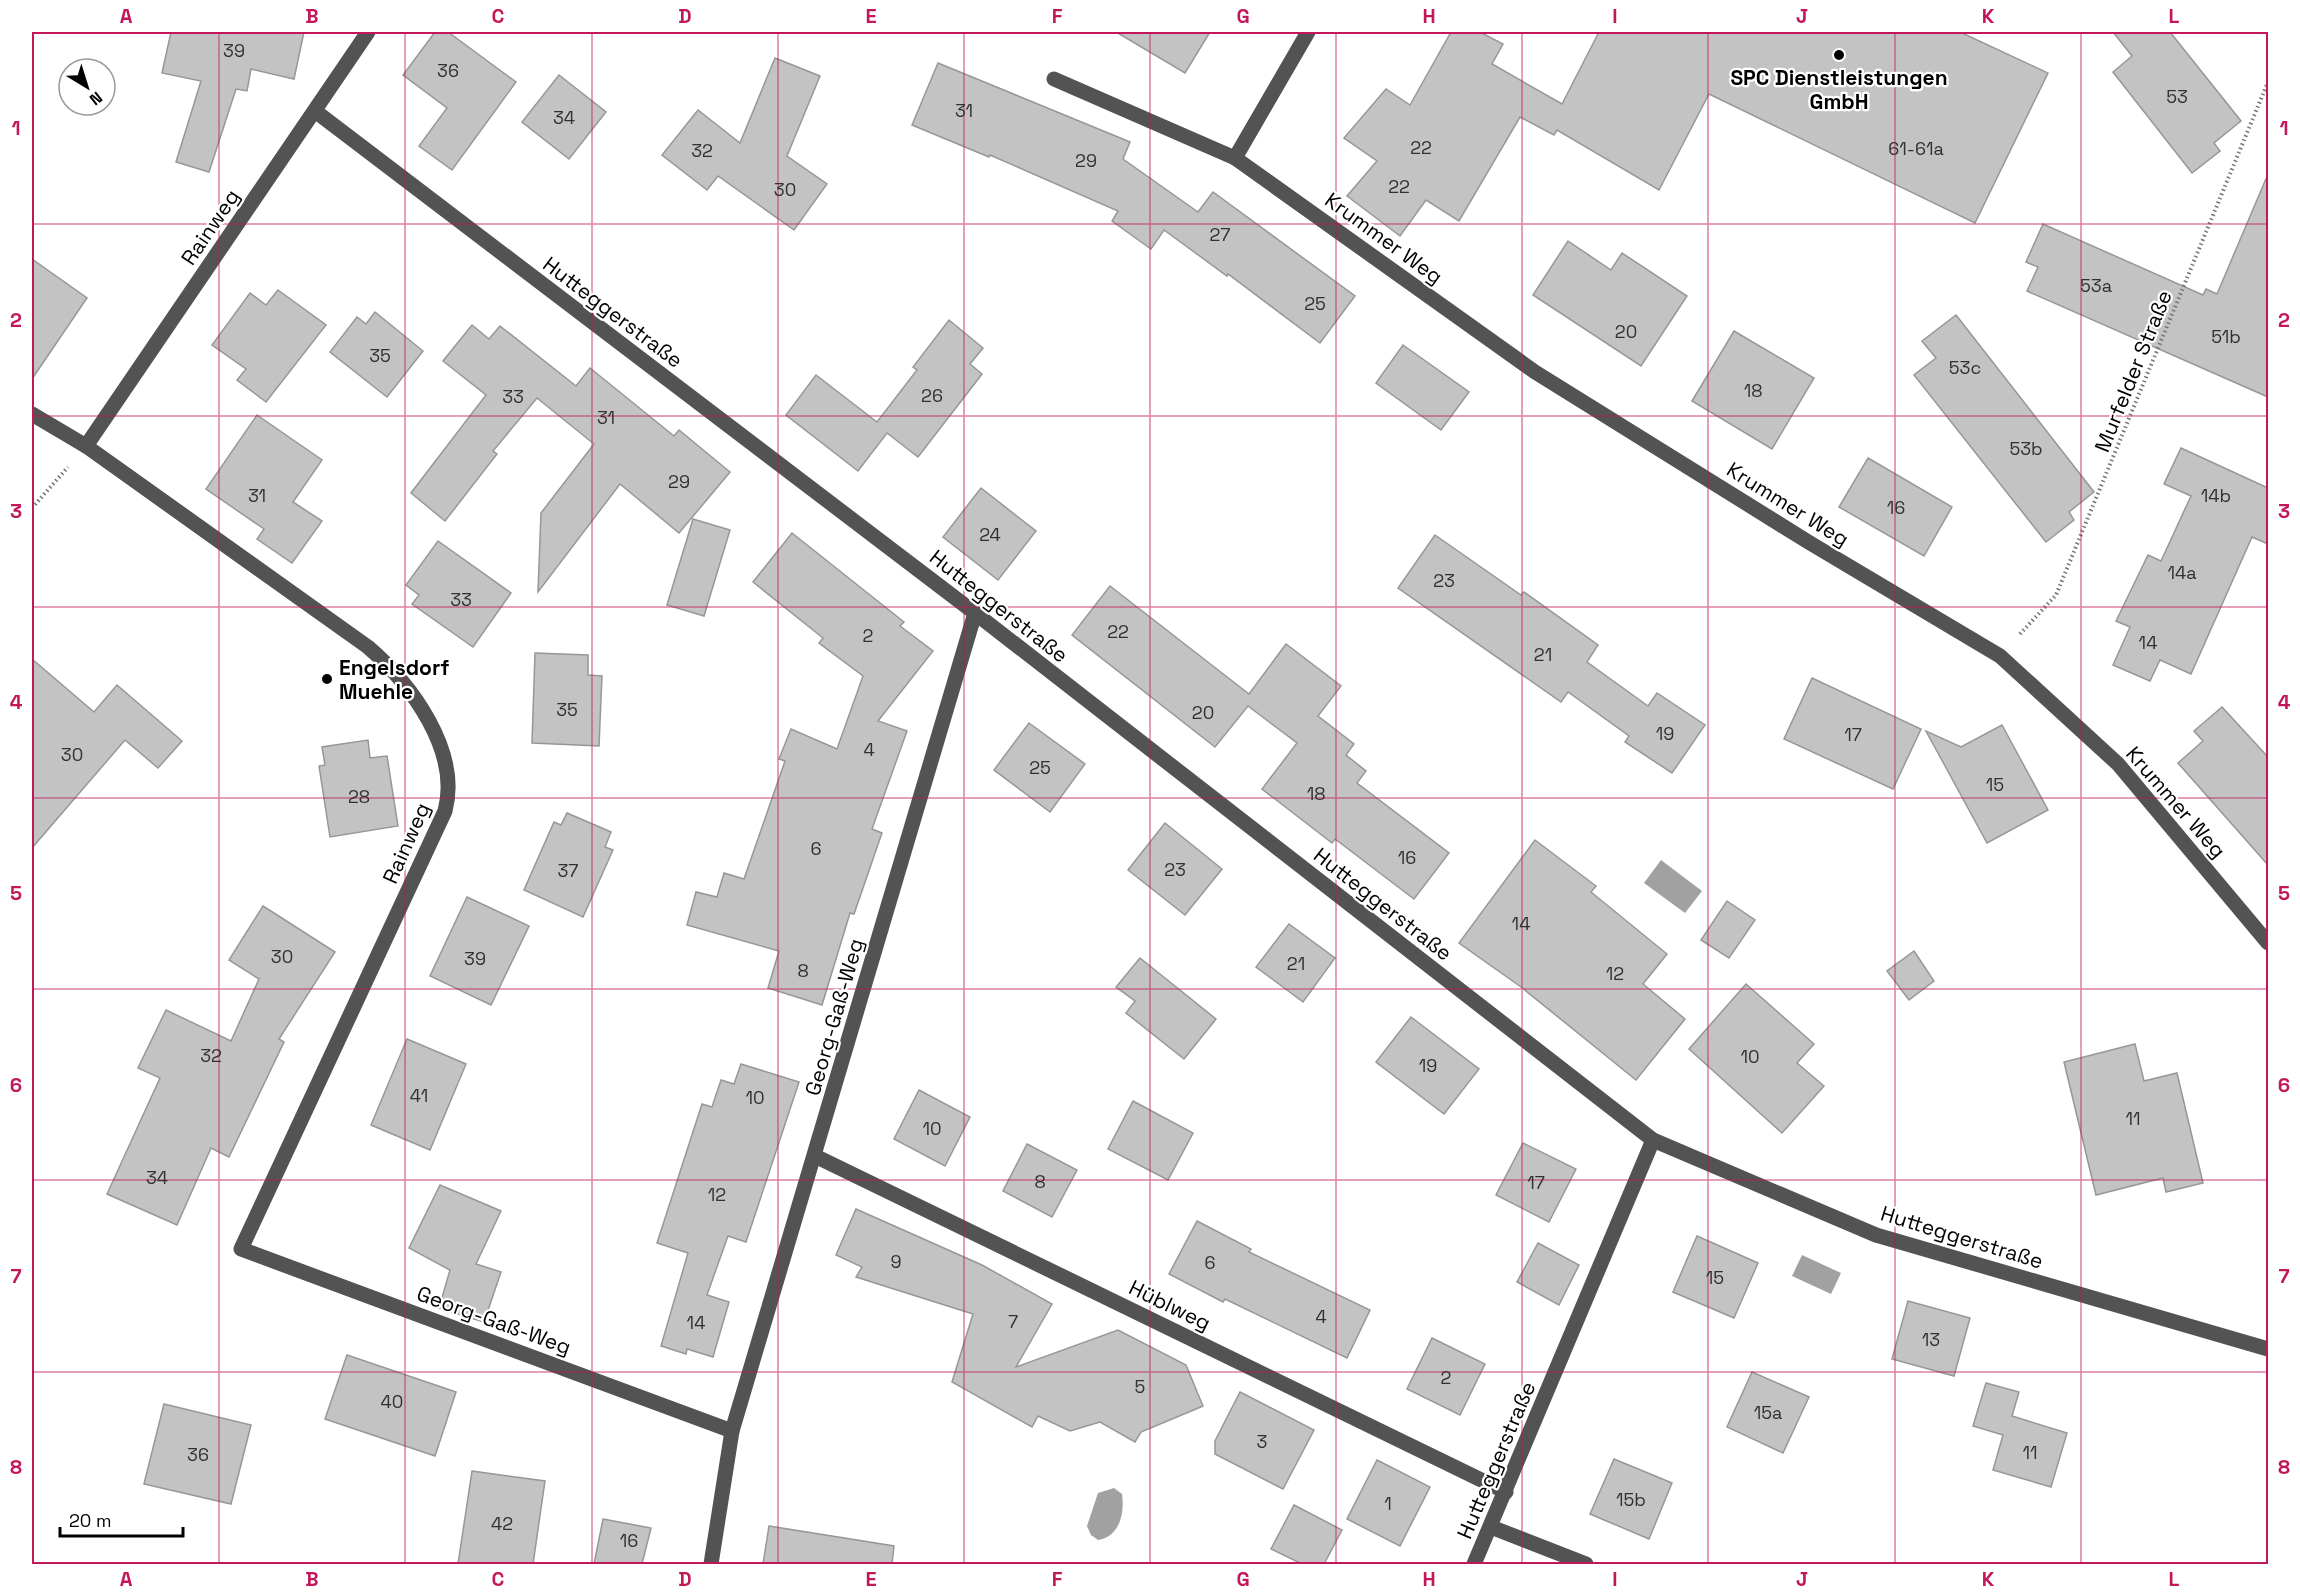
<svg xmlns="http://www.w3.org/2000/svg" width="2300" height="1596" font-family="'Space Grotesk',sans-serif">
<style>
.water{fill:#a1a1a1}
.building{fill:#c3c3c3;stroke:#979797;stroke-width:1.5}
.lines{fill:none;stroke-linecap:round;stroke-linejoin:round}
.path{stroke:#757575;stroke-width:4;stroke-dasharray:1.5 3;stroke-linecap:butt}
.minor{stroke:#535353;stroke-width:15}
.grid{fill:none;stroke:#c2185b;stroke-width:1.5;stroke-opacity:0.55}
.poi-dot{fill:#000;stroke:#fff;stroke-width:2}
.labels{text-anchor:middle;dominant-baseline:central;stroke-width:4.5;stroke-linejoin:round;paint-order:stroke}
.number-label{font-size:18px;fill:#313131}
.poi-label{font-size:21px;font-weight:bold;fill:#000;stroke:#fff}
.street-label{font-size:21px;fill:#000;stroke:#fff}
.neatline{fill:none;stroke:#c2185b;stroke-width:2}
.grid-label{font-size:20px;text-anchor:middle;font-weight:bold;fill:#c2185b}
</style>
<rect width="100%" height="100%" fill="#fff"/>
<g class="water">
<polygon points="1661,860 1702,891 1685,913 1644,883"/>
<polygon points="1802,1255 1841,1273 1831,1294 1792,1276"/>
<path d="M1114 1488 1122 1494C1125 1514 1119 1537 1098 1540L1091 1535 1087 1526 1098 1493Z"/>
</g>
<g class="building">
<polygon points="171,32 304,32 294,79 251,69 247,91 236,89 209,172 176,162 201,81 162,73"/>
<polygon points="435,32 448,32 516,82 452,170 419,146 447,108 403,75"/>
<polygon points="1116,32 1210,32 1185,73"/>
<polygon points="1451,32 1480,32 1503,44 1492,64 1562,104 1599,32 1960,32 2048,73 1975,223 1709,94 1659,190 1557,130 1554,135 1520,117 1459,221 1426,200 1400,236 1347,196 1377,161 1344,138 1386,89 1410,105"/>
<polygon points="2113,32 2170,32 2241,121 2214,143 2220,151 2192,173 2113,72 2132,56"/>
<polygon points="775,58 820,76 787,156 827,184 794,230 718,176 707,190 662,155 698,110 740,143"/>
<polygon points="938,63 1130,142 1123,159 1198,212 1213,192 1355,296 1320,343 1228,274 1227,276 1164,230 1151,249 1112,221 1118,211 990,155 989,157 912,125"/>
<polygon points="559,75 606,112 569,159 522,122"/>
<polygon points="2268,174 2268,397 2027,291 2038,267 2026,262 2043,224 2203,295 2206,289 2217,294"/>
<polygon points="1568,241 1611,270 1622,253 1687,296 1641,366 1533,295"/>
<polygon points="32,259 87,298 32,379"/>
<polygon points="278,290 326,325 266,402 237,380 246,369 212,345 250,293 266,305"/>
<polygon points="375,312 423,351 387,397 330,352 357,317 366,324"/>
<polygon points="1956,315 2094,492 2069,512 2074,520 2046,542 1914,375 1936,358 1922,341"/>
<polygon points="949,320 983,348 970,364 982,374 918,457 887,433 858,471 786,415 816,375 877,422 917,370 913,367"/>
<polygon points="472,325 489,339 500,326 576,386 590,368 674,436 679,430 730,472 679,533 620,484 538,592 541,513 594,444 537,398 493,451 497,454 445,521 411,493 486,395 443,361"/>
<polygon points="1734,331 1814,378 1772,449 1692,401"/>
<polygon points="1403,345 1469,392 1441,430 1376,383"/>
<polygon points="257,415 322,460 293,502 322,521 292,563 257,539 264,529 206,489"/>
<polygon points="2181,448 2268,488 2268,544 2252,537 2191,674 2160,660 2150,681 2113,665 2130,627 2116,621 2148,555 2161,561 2191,496 2164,484"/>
<polygon points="1868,458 1952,507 1924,556 1839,507"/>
<polygon points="981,488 1036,531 998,580 943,537"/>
<polygon points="693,519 730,530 704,616 667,605"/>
<polygon points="792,533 904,622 900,626 933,651 878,721 907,731 872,829 882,833 854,914 850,913 822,1005 768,988 779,951 687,925 696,892 717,897 724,873 744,879 785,761 779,759 791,729 837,749 863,676 819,643 823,638 753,582"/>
<polygon points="1435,535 1521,595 1524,592 1598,645 1587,662 1648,706 1657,693 1705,725 1672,773 1625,742 1629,736 1568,692 1561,702 1398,588"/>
<polygon points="438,541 511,593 473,647 412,604 419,595 406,585"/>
<polygon points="1110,586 1249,694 1286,644 1341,686 1318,716 1354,744 1346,755 1366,771 1357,783 1449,853 1414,899 1335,839 1332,843 1262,789 1297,743 1248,706 1215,747 1072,635"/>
<polygon points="535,653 588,655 588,675 602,676 599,746 532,743"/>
<polygon points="32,659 94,712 117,685 182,741 158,768 125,740 32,848"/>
<polygon points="1812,678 1921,729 1893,789 1784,739"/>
<polygon points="2222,707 2268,757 2268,865 2178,763 2203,741 2194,731"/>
<polygon points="1029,723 1085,764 1050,812 994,770"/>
<polygon points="2002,725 2048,810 1987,843 1926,731 1961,747"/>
<polygon points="368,740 370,758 387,756 398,826 330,837 319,766 325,765 322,747"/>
<polygon points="567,813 611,832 605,847 613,850 583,917 524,890 554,822 561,825"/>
<polygon points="1165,823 1222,869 1185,915 1128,870"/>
<polygon points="1535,840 1596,886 1591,892 1667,954 1643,984 1685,1019 1636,1080 1521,987 1459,943"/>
<polygon points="467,897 529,926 491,1005 430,976"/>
<polygon points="1727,901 1755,920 1729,958 1701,940"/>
<polygon points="263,906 335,952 279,1039 284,1042 229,1157 211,1148 177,1225 107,1194 160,1078 138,1068 166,1010 231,1041 259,979 229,960"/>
<polygon points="1289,924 1335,958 1303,1002 1256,967"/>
<polygon points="1914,951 1934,981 1909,1000 1887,971"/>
<polygon points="1140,958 1216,1019 1184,1059 1126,1013 1135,1001 1116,987"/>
<polygon points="1746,984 1814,1044 1797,1063 1824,1086 1782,1133 1689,1049"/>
<polygon points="1411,1017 1479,1069 1444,1114 1376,1062"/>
<polygon points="407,1039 466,1064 430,1150 371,1125"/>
<polygon points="2135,1044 2144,1081 2177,1073 2203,1183 2166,1192 2163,1178 2096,1195 2064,1062"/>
<polygon points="741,1064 799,1082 746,1242 728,1236 707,1295 729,1302 713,1357 687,1349 686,1354 661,1346 688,1253 657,1243 702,1104 712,1107 721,1080 734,1084"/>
<polygon points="919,1090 970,1117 945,1166 894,1139"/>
<polygon points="1133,1101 1193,1133 1168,1180 1108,1149"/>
<polygon points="1523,1143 1576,1169 1549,1222 1496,1195"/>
<polygon points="1027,1144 1077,1170 1052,1217 1003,1191"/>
<polygon points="440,1185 501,1211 476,1264 501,1272 484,1322 439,1308 450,1270 409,1248"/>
<polygon points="856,1209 982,1265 1052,1304 1016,1367 1118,1330 1186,1365 1203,1406 1141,1432 1135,1442 1100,1422 1070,1431 1038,1416 1032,1427 952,1382 973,1314 856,1277 862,1267 836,1255"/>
<polygon points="1197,1221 1251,1249 1249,1252 1370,1310 1347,1358 1225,1299 1223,1302 1169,1274"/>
<polygon points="1697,1236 1758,1263 1734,1318 1673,1292"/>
<polygon points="1538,1243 1579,1265 1559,1305 1517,1282"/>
<polygon points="1908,1301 1970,1318 1954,1376 1892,1359"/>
<polygon points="1432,1338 1485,1364 1460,1415 1407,1389"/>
<polygon points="347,1355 456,1392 435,1456 325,1419"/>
<polygon points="1752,1372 1809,1397 1783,1453 1727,1427"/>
<polygon points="1986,1383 2019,1392 2012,1416 2067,1433 2051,1487 1993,1470 2003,1435 1973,1426"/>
<polygon points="1240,1392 1314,1430 1283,1489 1215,1454 1215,1441"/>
<polygon points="164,1404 251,1425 231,1504 144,1484"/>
<polygon points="1614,1459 1672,1483 1649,1539 1590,1514"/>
<polygon points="1377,1460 1430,1487 1400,1546 1347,1519"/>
<polygon points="472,1471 545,1481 533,1564 458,1564"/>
<polygon points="1294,1505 1342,1530 1324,1564 1302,1564 1271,1549"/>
<polygon points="603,1519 651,1528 642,1564 594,1564"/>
<polygon points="769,1526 894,1546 892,1564 763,1564"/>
</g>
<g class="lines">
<g class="path">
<polyline points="32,508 68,467"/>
<polyline points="2020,634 2056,595 2268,82"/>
</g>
<g class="minor">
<polyline points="1308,32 1235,158 1535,372 1810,543 2000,656 2118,764 2268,943"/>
<polyline points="1054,79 1235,158"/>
<polyline points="315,111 975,613 1653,1140 1876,1235 2268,1349"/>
<path d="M32 414 86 446 368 647C411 684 461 751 445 811L241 1249 732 1431"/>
<polyline points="86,446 368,32"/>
<polyline points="815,1156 1506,1492"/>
<polyline points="1491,1527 1586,1564"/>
<polyline points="711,1564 732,1431 975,613"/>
<polyline points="1474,1564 1653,1140"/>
</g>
</g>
<path class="grid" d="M219 32V1564M405 32V1564M592 32V1564M778 32V1564M964 32V1564M1150 32V1564M1336 32V1564M1522 32V1564M1708 32V1564M1895 32V1564M2081 32V1564M32 224H2268M32 416H2268M32 607H2268M32 798H2268M32 989H2268M32 1180H2268M32 1372H2268"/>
<g class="poi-dot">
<circle cx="1839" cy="55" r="6"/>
<circle cx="327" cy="679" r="6"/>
</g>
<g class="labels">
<g class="number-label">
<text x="234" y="50">39</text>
<text x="448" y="70">36</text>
<text x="2177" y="96">53</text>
<text x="964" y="110">31</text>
<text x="564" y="117">34</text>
<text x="1421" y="147">22</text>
<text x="1916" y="148">61-61a</text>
<text x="702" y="150">32</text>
<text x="1086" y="160">29</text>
<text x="1399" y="186">22</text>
<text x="785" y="189">30</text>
<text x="1220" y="234">27</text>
<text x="2096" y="285">53a</text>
<text x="1315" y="303">25</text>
<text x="1626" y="331">20</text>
<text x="2226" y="336">51b</text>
<text x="380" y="355">35</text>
<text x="1965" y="367">53c</text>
<text x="1753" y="390">18</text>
<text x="932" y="395">26</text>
<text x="513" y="396">33</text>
<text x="606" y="417">31</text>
<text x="2026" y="448">53b</text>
<text x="679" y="481">29</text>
<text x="257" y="495">31</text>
<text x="2216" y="495">14b</text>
<text x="1896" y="507">16</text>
<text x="990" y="534">24</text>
<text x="2182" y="572">14a</text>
<text x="1444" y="580">23</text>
<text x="461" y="599">33</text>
<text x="1118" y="631">22</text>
<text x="868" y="635">2</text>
<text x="2148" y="642">14</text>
<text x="1543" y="654">21</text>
<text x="567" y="709">35</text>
<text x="1203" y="712">20</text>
<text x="1665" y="733">19</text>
<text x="1853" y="734">17</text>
<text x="869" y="749">4</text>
<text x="72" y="754">30</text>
<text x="1040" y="767">25</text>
<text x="1995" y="784">15</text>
<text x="1316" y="793">18</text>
<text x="359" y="796">28</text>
<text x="816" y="848">6</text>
<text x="1407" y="857">16</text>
<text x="1175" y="869">23</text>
<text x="568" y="870">37</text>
<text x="1521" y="923">14</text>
<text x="282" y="956">30</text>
<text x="475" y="958">39</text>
<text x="1296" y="963">21</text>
<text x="803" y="970">8</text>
<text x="1615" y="973">12</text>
<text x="211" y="1055">32</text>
<text x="1750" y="1056">10</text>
<text x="1428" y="1065">19</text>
<text x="419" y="1095">41</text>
<text x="755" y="1097">10</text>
<text x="2133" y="1118">11</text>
<text x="932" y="1128">10</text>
<text x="157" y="1177">34</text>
<text x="1040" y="1181">8</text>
<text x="1536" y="1182">17</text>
<text x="717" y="1194">12</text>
<text x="896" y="1261">9</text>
<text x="1210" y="1262">6</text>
<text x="1715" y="1277">15</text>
<text x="1321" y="1316">4</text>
<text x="1013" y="1321">7</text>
<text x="696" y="1322">14</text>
<text x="1931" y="1339">13</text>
<text x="1446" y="1377">2</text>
<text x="1140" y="1386">5</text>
<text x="392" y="1401">40</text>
<text x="1768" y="1412">15a</text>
<text x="1262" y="1441">3</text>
<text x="2030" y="1452">11</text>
<text x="198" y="1454">36</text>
<text x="1631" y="1499">15b</text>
<text x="1388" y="1503">1</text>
<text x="502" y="1523">42</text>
<text x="629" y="1540">16</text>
</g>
<g class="poi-label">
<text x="1839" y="77">SPC Dienstleistungen<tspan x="1839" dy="24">GmbH</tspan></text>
<text x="339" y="667" text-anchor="start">Engelsdorf<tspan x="339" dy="24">Muehle</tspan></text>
</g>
<g class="street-label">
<text transform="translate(210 227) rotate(-56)">Rainweg</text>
<text transform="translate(1384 238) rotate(36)">Krummer Weg</text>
<text transform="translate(613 312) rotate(37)">Hutteggerstraße</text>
<text transform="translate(2133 371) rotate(-68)">Murfelder Straße</text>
<text transform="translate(1788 504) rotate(32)">Krummer Weg</text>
<text transform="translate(999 606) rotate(38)">Hutteggerstraße</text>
<text transform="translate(2176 802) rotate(49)">Krummer Weg</text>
<text transform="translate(406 843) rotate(-66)">Rainweg</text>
<text transform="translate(1383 904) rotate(38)">Hutteggerstraße</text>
<text transform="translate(834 1017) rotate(-74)">Georg-Gaß-Weg</text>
<text transform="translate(1962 1237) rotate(17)">Hutteggerstraße</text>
<text transform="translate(1170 1305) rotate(26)">Hüblweg</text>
<text transform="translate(494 1320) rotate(20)">Georg-Gaß-Weg</text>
<text transform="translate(1496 1460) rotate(-67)">Hutteggerstraße</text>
</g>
</g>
<rect width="2300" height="1596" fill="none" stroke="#ffffff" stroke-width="66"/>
<g transform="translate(87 87) rotate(142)"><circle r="28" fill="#ffffff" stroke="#999999" stroke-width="1.5"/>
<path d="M0-4.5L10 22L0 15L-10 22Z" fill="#000000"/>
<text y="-9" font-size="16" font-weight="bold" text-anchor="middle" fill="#000000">N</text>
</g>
<path d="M60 1527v9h123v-9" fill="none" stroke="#000000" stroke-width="3"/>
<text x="69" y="1527" font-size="18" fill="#000000" stroke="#ffffff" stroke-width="4.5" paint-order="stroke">20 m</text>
<rect x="33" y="33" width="2234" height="1530" class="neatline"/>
<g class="grid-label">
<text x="126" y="23">A</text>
<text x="312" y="23">B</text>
<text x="498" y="23">C</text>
<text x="685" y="23">D</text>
<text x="871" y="23">E</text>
<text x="1057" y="23">F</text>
<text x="1243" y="23">G</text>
<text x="1429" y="23">H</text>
<text x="1615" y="23">I</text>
<text x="1802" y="23">J</text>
<text x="1988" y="23">K</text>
<text x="2174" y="23">L</text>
<text x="16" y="135">1</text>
<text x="2284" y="135">1</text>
<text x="16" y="327">2</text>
<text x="2284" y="327">2</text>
<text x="16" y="518">3</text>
<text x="2284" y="518">3</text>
<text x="16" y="709">4</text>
<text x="2284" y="709">4</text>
<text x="16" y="900">5</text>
<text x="2284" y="900">5</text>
<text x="16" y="1092">6</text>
<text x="2284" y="1092">6</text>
<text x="16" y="1283">7</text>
<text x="2284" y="1283">7</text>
<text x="16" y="1474">8</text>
<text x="2284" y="1474">8</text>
<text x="126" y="1586">A</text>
<text x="312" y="1586">B</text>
<text x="498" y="1586">C</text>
<text x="685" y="1586">D</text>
<text x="871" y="1586">E</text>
<text x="1057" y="1586">F</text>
<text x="1243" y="1586">G</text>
<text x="1429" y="1586">H</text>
<text x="1615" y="1586">I</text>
<text x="1802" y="1586">J</text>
<text x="1988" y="1586">K</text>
<text x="2174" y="1586">L</text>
</g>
</svg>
